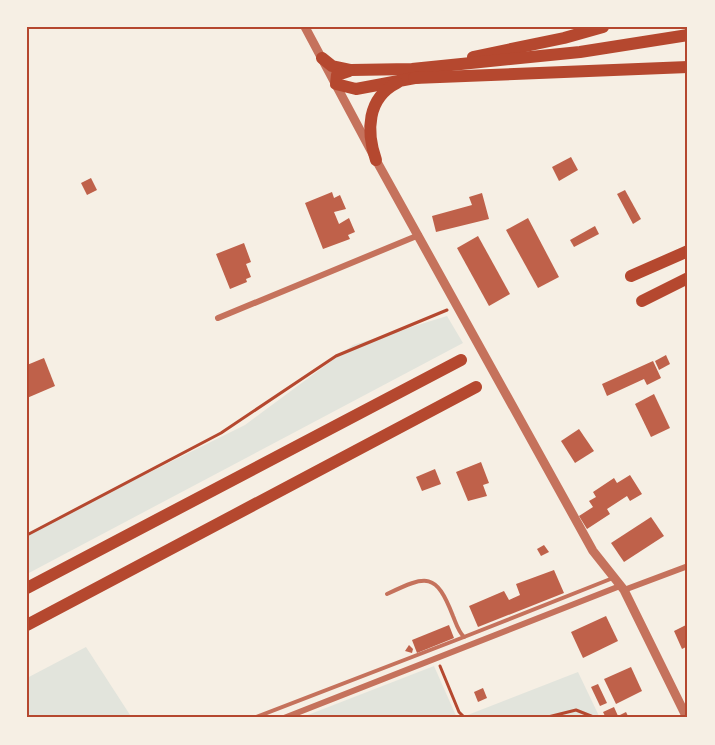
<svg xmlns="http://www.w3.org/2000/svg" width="715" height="745" font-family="'Open Sans',sans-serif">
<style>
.green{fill:#e2e4dc}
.building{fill:#bf614a}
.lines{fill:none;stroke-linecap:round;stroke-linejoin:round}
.path{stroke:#b5482f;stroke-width:3}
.service{stroke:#c5725c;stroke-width:4}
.minor{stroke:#c5725c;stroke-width:6}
.tertiary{stroke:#c5725c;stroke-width:9}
.trunk{stroke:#b5482f;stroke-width:12}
.neatline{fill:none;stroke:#b5482f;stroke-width:2}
</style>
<rect width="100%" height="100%" fill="#f6efe4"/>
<g class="green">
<polygon points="447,316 463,343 27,574 27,533 245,425 353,345"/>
<polygon points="86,647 132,718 27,718 27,678"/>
<polygon points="434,666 457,718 300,718"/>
<polygon points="578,672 600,718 460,718"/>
</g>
<g class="building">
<polygon points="571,157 578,170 559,181 552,167"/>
<polygon points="91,178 97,190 87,195 81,183"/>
<polygon points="625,190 641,219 633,224 617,194"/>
<polygon points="332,192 334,198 340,195 346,209 334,212 339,224 349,218 355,232 348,235 350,239 323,249 305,203"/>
<polygon points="482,193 489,219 436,232 432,216 472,205 469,197"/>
<polygon points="528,218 559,277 538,288 506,230"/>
<polygon points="595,226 599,234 574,247 570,240"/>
<polygon points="478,236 510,294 489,306 457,248"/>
<polygon points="244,243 251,262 246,264 251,277 246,279 247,282 230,289 216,254"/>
<polygon points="666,355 670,364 659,370 655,361"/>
<polygon points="44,358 55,386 27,398 27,365"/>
<polygon points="653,361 661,378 647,385 644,379 607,396 602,384"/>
<polygon points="654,394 670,428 651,437 635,404"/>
<polygon points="579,429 594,451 575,463 561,441"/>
<polygon points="481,462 489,483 483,485 487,496 468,501 456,472"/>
<polygon points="435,469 441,484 422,491 416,477"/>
<polygon points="630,475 642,494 630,501 627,496 607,509 610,514 587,529 579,516 593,507 589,501 596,497 593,492 614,478 617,483"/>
<polygon points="651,517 664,536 624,562 611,543"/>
<polygon points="544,545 549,552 541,556 537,549"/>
<polygon points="554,570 564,593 478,627 469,606 504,591 509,600 520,595 516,584"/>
<polygon points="606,616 618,641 583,658 571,632"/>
<polygon points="688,624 688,652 686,647 682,649 674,631"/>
<polygon points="449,625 454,638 417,653 412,640"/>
<polygon points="409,645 413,649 412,653 405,651"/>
<polygon points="631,667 642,691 616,704 604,679"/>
<polygon points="598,684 607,703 600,706 591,687"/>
<polygon points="483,688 487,698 478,702 474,692"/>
<polygon points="614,707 618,716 626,712 629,718 606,718 603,712"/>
</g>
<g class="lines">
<g class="path">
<polyline points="27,535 221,433 336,356 447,310"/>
<polyline points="440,666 459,712 465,718"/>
<polyline points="544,718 576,710 596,718"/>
</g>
<g class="service">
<path d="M387 594C427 575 436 572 453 616 456 623 458 631 464 637L613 578"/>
<polyline points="254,718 464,637"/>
</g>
<g class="minor">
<polyline points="218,318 419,235"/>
<polyline points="624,590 688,566"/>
<polyline points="284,718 620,586"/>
</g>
<polyline class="tertiary" points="305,27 376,160 593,551 624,590 687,718"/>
<g class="trunk">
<polyline points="473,57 564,38 603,27"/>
<polyline points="322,58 332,66 351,70 412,69 580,52 688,35"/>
<polyline points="349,71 337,75 336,84 356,89 420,77"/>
<polyline points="414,78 688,67"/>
<path d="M376 160C366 131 367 98 397 83"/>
<polyline points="631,276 688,251"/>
<polyline points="642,301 688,278"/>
<polyline points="27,588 461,360"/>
<polyline points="27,625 476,387"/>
</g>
</g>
<rect width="715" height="745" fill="none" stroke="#f6efe4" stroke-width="57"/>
<rect x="28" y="28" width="658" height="688" class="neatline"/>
</svg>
